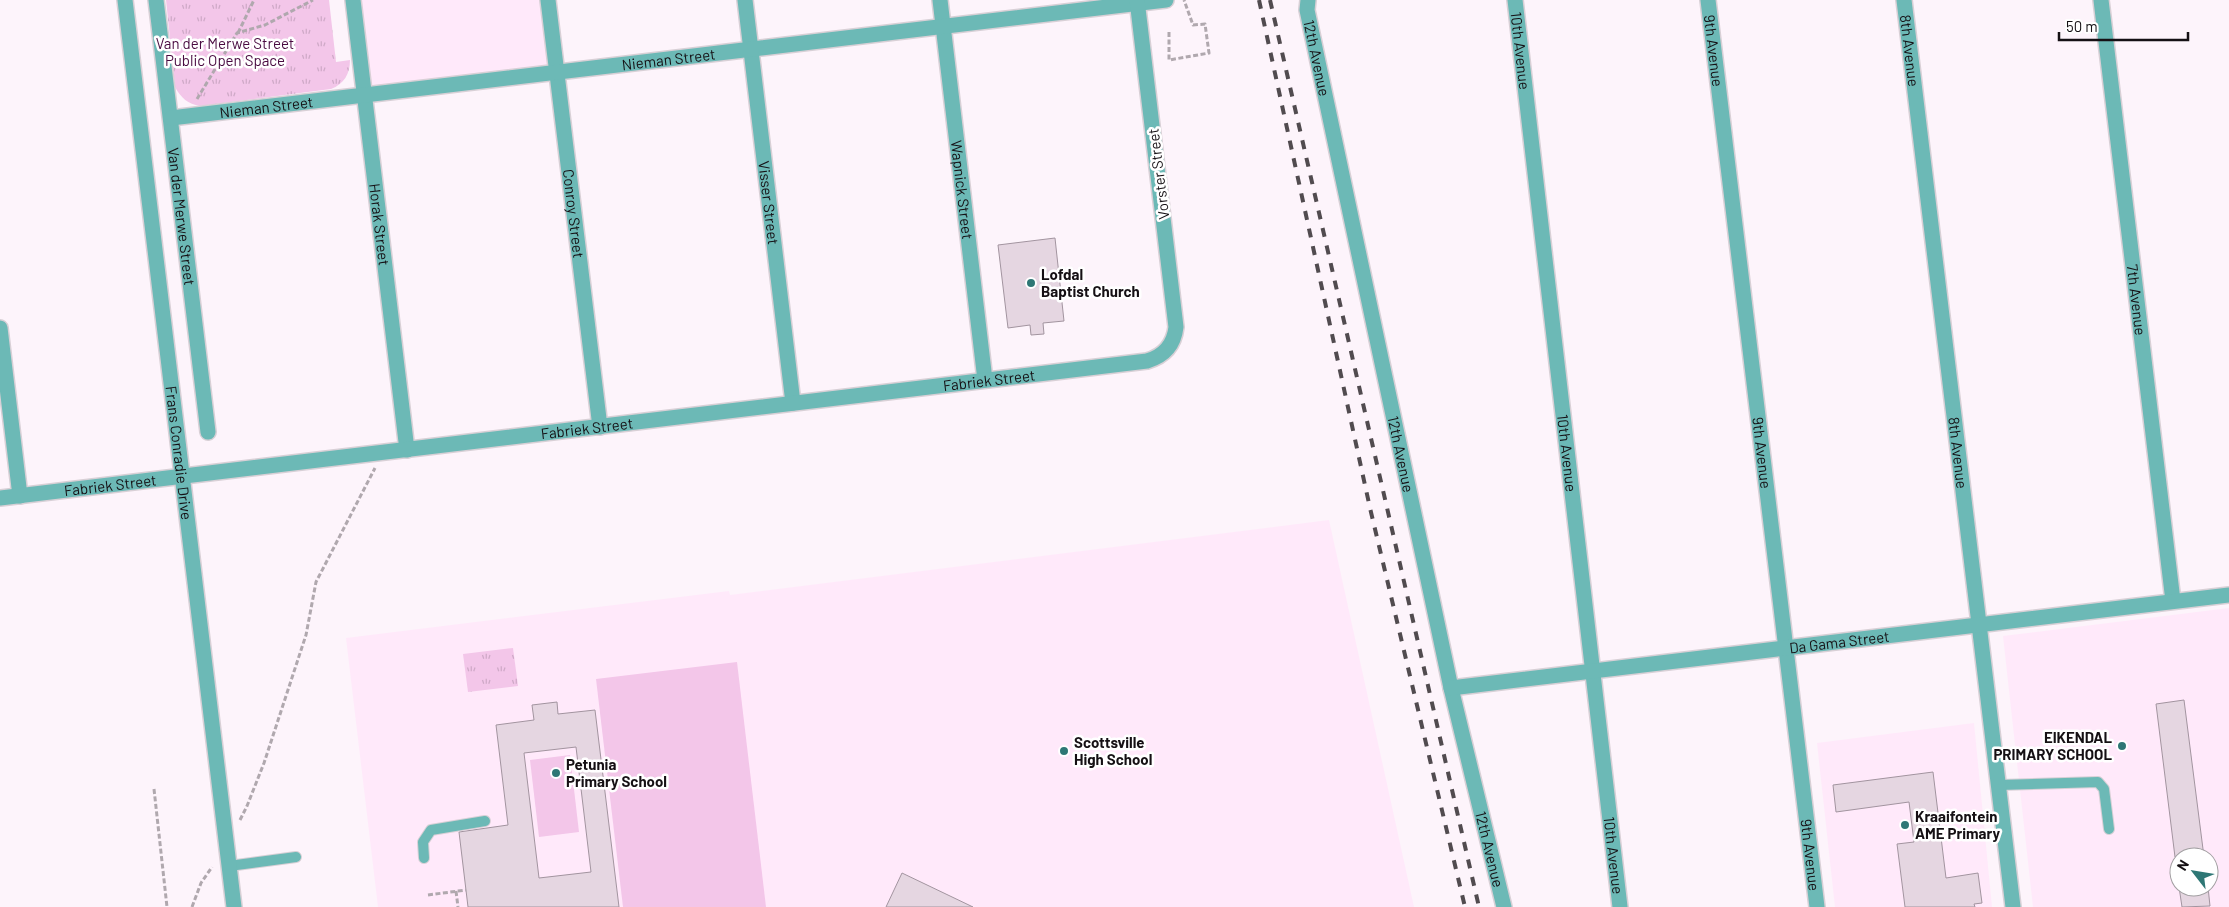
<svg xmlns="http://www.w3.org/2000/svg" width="2229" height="907" font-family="Barlow,sans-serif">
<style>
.built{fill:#ffe9fa;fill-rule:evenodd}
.park{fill:url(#park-tufts)}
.pitch{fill:#f3c6e9}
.building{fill:#e5d6e1;stroke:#a2949f;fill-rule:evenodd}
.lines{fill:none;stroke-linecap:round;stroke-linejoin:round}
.service-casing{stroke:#d8d0d6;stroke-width:12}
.minor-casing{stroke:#d8d0d6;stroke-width:18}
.tertiary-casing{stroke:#d8d0d6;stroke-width:18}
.path{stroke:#b0a8ae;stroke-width:3;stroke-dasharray:5 2.5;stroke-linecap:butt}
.service{stroke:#6cb9b6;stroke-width:10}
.minor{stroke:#6cb9b6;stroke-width:15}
.tertiary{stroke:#6cb9b6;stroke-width:15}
.rail{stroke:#514b4f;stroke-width:4;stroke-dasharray:9 9;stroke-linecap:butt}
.poi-dot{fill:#2e7775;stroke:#fff;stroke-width:2}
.labels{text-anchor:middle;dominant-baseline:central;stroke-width:5;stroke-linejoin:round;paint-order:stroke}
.park-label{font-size:15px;fill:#490b41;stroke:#fff}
.street-label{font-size:15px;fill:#151014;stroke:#fff}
.poi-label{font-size:15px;font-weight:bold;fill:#151014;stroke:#fff;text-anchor:start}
</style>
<defs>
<pattern id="park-tufts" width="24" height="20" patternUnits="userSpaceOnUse" patternTransform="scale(1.25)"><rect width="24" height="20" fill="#f3c6e9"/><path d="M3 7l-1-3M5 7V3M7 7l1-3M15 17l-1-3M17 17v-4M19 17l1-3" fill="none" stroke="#cfa9c7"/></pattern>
</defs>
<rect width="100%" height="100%" fill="#fdf4fb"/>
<g class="built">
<polygon points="354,0 547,0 556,73 366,97"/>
<polygon points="1329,520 1414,907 378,907 346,638 729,591 730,595"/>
<path d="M2229 608V907H2033L2003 636ZM2179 857H2209V887H2179Z"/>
<polygon points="1974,723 1992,907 1835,907 1817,743"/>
</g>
<g class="park">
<path d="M166 0H329L336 62 350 60C350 74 344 84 331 89L200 106C188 104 181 98 175 87Z"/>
<polygon points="513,648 518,686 468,692 463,654"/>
</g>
<g class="pitch">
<polygon points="737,662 766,907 623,907 596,679"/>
<polygon points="570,755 579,832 539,837 530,760"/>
</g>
<g class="building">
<polygon points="1055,238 1064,321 1043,323 1044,334 1031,335 1030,325 1008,328 998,245"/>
<polygon points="2184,700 2204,857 2175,857 2156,704"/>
<path d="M557 702 558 714 595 710 619 907H468L459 832 508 825 496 725 534 720 532 705ZM576 747 591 872 539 878 524 753Z"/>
<polygon points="1933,772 1946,878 1978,873 1982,903 1974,904 1975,907 1905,907 1897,844 1914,842 1909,802 1836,812 1833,785"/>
<polygon points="902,873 973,907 886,907"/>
<polygon points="2179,887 2208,887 2210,906 2182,907"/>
</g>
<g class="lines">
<g class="service-casing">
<g id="service">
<polyline points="1999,785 2098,782 2104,789 2109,829"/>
<polyline points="424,858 423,842 431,830 485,821"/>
<polyline points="229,866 296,857"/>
</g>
</g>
<g class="minor-casing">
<g id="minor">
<path id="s1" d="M156 0 208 432"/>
<path id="s2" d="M353 0 407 450"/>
<path id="s3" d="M548 0 600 427"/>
<path id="s4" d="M745 0 793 403"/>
<path id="s5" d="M940 0 985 380"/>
<path id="s6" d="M1308 0 1307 10 1451 688 1504 907"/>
<path id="s7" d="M1515 0 1620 907"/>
<path id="s8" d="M1708 0 1817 907"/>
<path id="s9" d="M1904 0 2013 907"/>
<path id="s10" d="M2101 0 2173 601"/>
<path id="s11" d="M171 118 1166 0"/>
<polyline points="0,328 20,496"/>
<path id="s12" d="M0 498 1147 361C1164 356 1174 345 1176 327L1137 0"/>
<path id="s13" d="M1451 688 2229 595"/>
</g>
</g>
<g class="tertiary-casing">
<g id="tertiary">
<path id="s14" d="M125 0 234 907"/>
</g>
</g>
<g class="path">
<polyline points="1169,32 1169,60 1209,53 1205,24 1193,25 1184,0"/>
<polyline points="238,33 254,0"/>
<polyline points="197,99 237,33 265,25 313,0"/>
<polyline points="154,789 167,907"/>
<polyline points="240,820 247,806 264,763 306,635 316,582 375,468"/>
<polyline points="456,891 458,907"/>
<polyline points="428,895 466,890"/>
<polyline points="192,907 201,883 212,867"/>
</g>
<use href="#service" class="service"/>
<use href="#minor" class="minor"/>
<use href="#tertiary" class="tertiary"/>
<g class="rail">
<polyline points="1259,0 1370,508 1465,907"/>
<polyline points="1270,0 1479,907"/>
</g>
</g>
<g class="poi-dot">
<circle cx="1031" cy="283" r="5"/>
<circle cx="2122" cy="746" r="5"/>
<circle cx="1064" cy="751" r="5"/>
<circle cx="556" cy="773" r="5"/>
<circle cx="1905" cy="825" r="5"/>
</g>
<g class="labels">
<g class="park-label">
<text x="225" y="43">Van der Merwe Street<tspan x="225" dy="17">Public Open Space</tspan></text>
</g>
<g class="street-label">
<text stroke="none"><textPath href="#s7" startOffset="51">10th Avenue</textPath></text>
<text stroke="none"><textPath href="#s8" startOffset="51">9th Avenue</textPath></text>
<text stroke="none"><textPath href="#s9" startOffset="51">8th Avenue</textPath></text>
<text stroke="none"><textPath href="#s6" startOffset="59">12th Avenue</textPath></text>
<text stroke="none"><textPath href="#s11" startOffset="501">Nieman Street</textPath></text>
<text stroke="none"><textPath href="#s11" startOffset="96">Nieman Street</textPath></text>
<text transform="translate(1158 174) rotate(-97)">Vorster Street</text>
<text stroke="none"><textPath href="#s5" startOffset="191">Wapnick Street</textPath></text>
<text stroke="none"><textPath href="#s4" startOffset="204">Visser Street</textPath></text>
<text stroke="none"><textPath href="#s3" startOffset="215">Conroy Street</textPath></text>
<text stroke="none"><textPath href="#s1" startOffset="218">Van der Merwe Street</textPath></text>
<text stroke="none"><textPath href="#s2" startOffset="226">Horak Street</textPath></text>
<text stroke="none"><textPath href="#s10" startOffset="302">7th Avenue</textPath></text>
<text stroke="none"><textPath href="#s12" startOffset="996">Fabriek Street</textPath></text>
<text stroke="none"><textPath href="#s12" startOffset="591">Fabriek Street</textPath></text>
<text stroke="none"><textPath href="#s14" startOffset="456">Frans Conradie Drive</textPath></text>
<text stroke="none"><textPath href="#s7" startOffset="456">10th Avenue</textPath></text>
<text stroke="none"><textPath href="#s8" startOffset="456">9th Avenue</textPath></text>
<text stroke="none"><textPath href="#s9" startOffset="456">8th Avenue</textPath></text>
<text stroke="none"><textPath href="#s6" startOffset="464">12th Avenue</textPath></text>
<text stroke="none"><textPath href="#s12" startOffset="111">Fabriek Street</textPath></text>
<text stroke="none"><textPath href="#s13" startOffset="391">Da Gama Street</textPath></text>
<text stroke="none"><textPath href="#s6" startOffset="869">12th Avenue</textPath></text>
<text stroke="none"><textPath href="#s7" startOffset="861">10th Avenue</textPath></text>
<text stroke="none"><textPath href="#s8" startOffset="861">9th Avenue</textPath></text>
</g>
<g class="poi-label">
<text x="1041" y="274">Lofdal<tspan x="1041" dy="17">Baptist Church</tspan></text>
<text x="2112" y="737" text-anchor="end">EIKENDAL<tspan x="2112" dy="17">PRIMARY SCHOOL</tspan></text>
<text x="1074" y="742">Scottsville<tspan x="1074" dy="17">High School</tspan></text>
<text x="566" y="764">Petunia<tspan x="566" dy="17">Primary School</tspan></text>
<text x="1915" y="816">Kraaifontein<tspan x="1915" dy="17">AME Primary</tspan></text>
</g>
</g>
<g transform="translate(2194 872) rotate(301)"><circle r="24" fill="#ffffff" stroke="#a19fa1"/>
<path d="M0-4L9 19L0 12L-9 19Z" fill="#2e7775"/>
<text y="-8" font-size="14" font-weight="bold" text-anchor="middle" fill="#151014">N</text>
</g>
<path d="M2059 32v8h129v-8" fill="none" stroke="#151014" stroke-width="2.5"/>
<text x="2066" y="32" font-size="15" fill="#151014" stroke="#ffffff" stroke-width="4" paint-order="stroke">50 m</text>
</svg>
